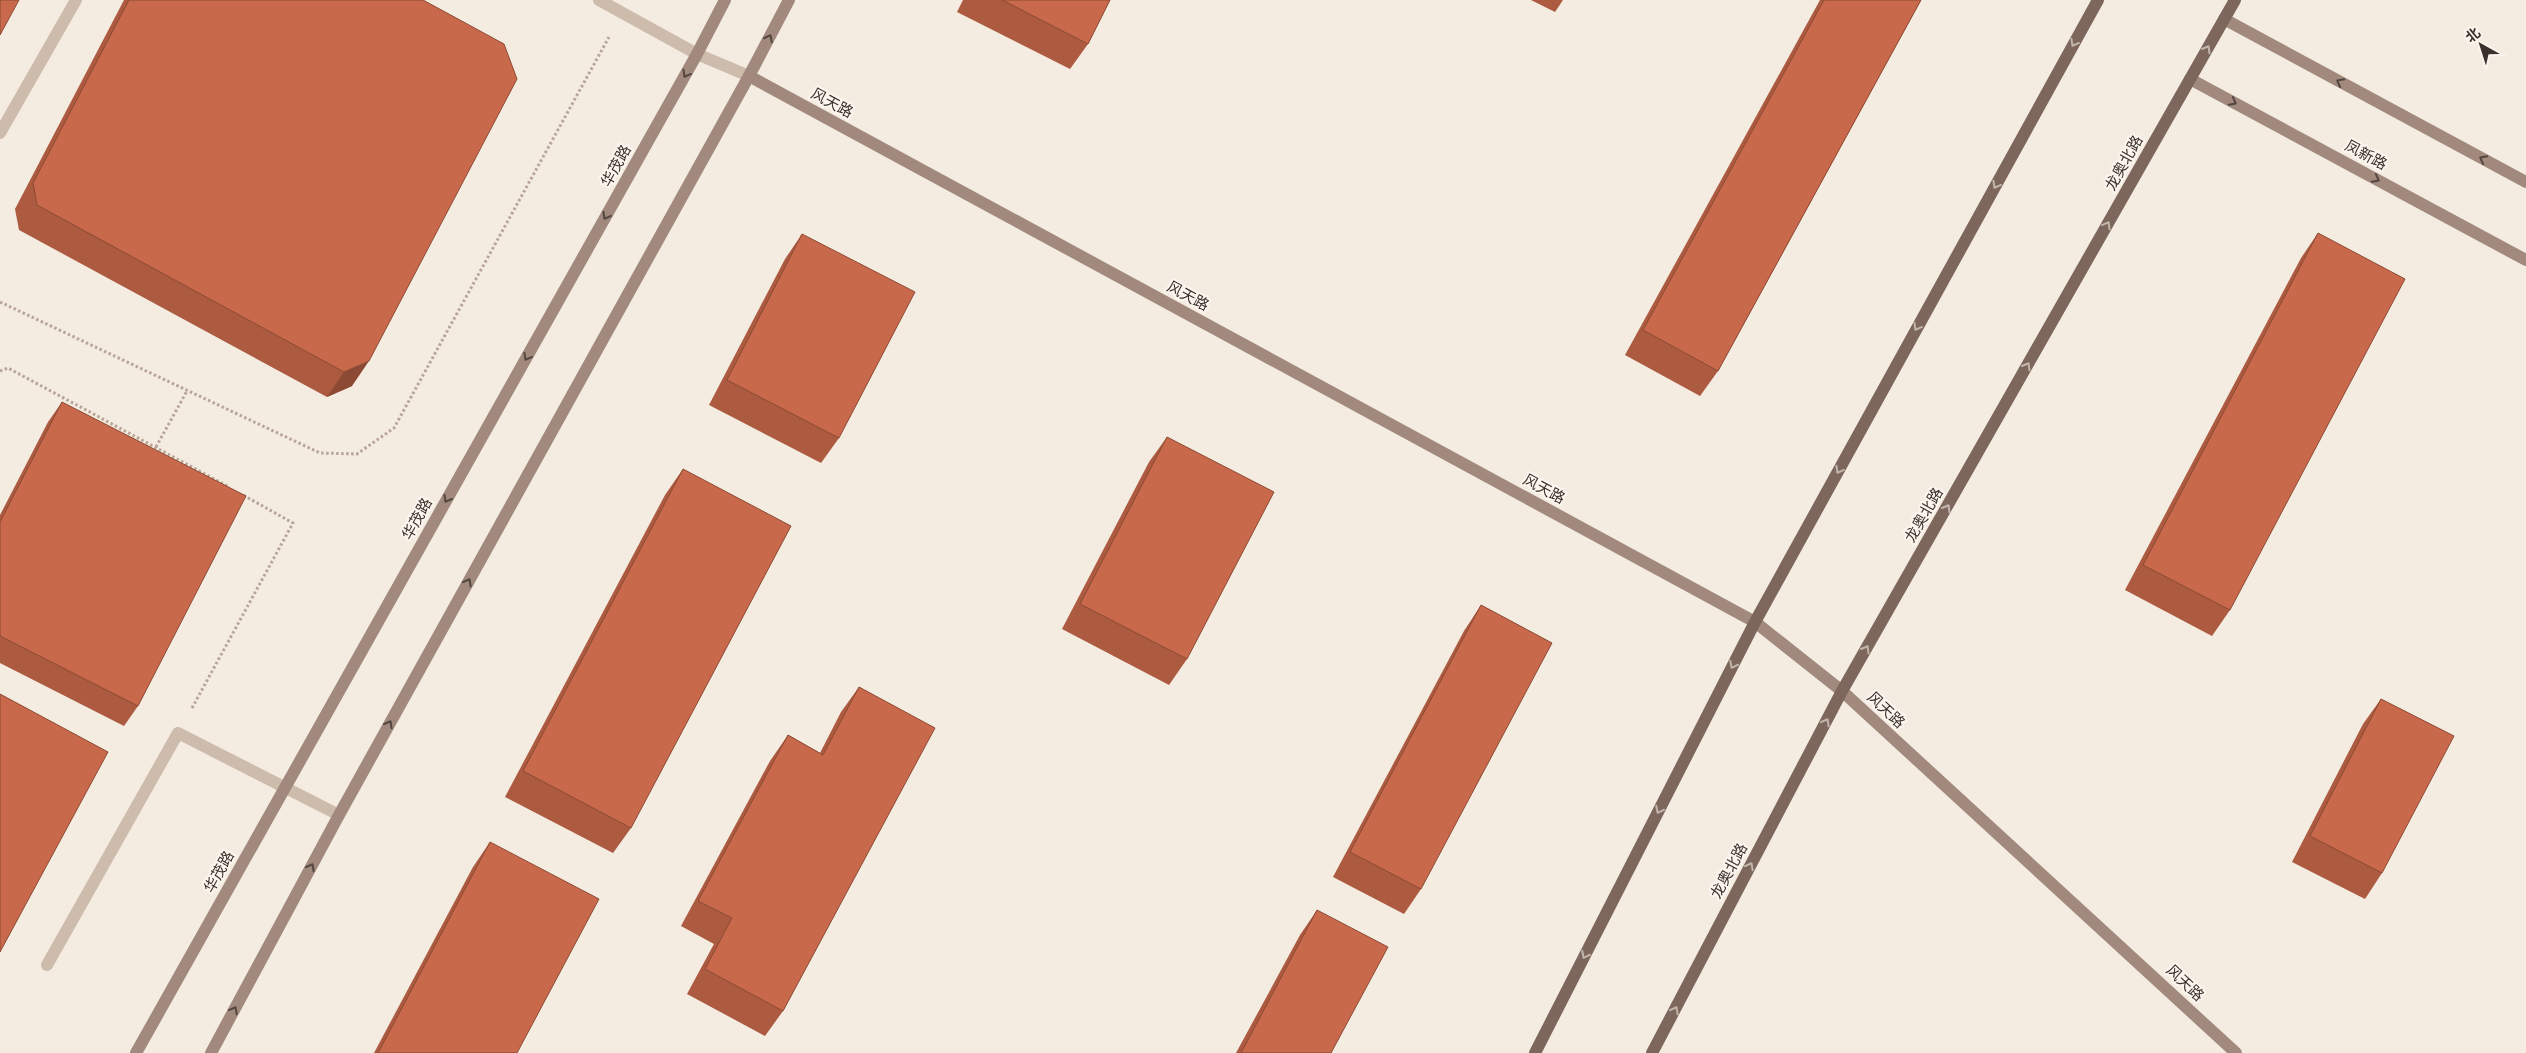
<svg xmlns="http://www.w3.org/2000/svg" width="2526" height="1053" font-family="Figtree,'Noto Sans SC',sans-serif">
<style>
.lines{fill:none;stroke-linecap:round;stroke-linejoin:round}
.path{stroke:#b9a596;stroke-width:3;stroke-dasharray:2.5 2.5;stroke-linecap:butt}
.lane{stroke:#cdbbac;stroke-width:12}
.secondary{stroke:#a18a7d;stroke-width:12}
.primary{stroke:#7d675c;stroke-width:12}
.wall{fill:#ac5a40}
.shaded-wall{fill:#8c4a34}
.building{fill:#c8694b;stroke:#8c4a34}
.oneway{stroke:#544640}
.oneway2{stroke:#c2b5ac}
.labels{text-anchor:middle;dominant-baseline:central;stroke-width:4.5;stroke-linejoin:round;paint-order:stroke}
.street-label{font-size:15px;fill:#3b302b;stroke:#fbf5ee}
</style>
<rect width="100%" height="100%" fill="#f4ebe1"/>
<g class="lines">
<g class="path">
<polyline points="0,302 320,453 357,454 394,428 609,37"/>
<polyline points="0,371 8,368 229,487"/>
<polyline points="156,447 187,391"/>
<polyline points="192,708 293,523 243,495"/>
</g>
<g class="lane">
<polyline points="599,0 697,54 749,76"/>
<polyline points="0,133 76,0"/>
<polyline points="47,965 178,733 339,815"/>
</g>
<g class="secondary">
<polyline points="2224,19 2526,182"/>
<polyline points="749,76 1755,622 1842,691 2236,1053"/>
<polyline points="2190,79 2526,260"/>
<polyline points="136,1053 697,54 725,0"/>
<polyline points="211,1053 339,815 749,76 789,0"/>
</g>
<g class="primary">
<polyline points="1535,1053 1755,622 2098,0"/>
<polyline points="1652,1053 1842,691 2235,0"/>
</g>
</g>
<g class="wall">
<polygon points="124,0 423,0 352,386 327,397 19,230 15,209"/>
<polygon points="963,0 1110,0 1088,44 1070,69 957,12"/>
<polygon points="1531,0 1563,0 1555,12"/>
<polygon points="1820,0 1921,0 1718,371 1700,396 1625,355"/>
<polygon points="2318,233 2230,610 2212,636 2125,590 2301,258"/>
<polygon points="802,234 839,438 821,463 709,405 785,259"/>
<polygon points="62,402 138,706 124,726 0,663 0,515 48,422"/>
<polygon points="1167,437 1187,659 1169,685 1062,629 1149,462"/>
<polygon points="683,469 631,828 613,853 505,797 665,495"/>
<polygon points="1481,605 1421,889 1404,914 1333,877 1464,631"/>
<polygon points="859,687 783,1011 765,1036 687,994 714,944 681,926 770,761 788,735 820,753 841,712"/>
<polygon points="2381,699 2382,873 2365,899 2292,862 2363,724"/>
<polygon points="490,842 517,1053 374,1053 473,867"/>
<polygon points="1317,910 1331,1053 1236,1053 1300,935"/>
</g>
<polygon class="shaded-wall" points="369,361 352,386 327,397 344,372"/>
<g class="building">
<polygon points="0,0 19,0 0,35"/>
<polygon points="129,0 423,0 504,44 517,79 369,361 344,372 37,205 33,183"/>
<polygon points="1002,0 1110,0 1088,44"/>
<polygon points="1824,0 1921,0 1718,371 1643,330"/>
<polygon points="2318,233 2405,279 2230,610 2143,565"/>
<polygon points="802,234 915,292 839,438 727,380"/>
<polygon points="62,402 246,496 138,706 0,636 0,522"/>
<polygon points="1167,437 1274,492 1187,659 1080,604"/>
<polygon points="683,469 791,526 631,828 523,771"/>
<polygon points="1481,605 1552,643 1421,889 1350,852"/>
<polygon points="859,687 935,728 783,1011 705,969 732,918 698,901 788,735 823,755"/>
<polygon points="0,694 108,752 0,952"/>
<polygon points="2381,699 2454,736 2382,873 2310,836"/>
<polygon points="490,842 599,899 517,1053 378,1053"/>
<polygon points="1317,910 1388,947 1331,1053 1241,1053"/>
</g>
<defs><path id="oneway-chevron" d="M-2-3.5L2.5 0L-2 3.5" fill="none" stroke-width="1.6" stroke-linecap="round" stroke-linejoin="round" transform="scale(1.25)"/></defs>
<g class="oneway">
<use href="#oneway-chevron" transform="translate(769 38) rotate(-63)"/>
<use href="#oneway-chevron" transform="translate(686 74) rotate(119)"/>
<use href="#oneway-chevron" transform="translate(2340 82) rotate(-152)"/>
<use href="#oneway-chevron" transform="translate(2233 102) rotate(28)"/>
<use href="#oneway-chevron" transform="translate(2483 159) rotate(-152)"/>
<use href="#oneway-chevron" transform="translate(2376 179) rotate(28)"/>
<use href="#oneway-chevron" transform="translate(606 216) rotate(119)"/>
<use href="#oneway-chevron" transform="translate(527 357) rotate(119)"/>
<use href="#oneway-chevron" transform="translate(447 499) rotate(119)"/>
<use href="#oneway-chevron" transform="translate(468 582) rotate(-61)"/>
<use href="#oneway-chevron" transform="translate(389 724) rotate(-61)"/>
<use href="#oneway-chevron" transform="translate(311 867) rotate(-62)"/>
<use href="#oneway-chevron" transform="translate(234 1010) rotate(-62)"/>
</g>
<g class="oneway2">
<use href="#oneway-chevron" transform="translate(2074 43) rotate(119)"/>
<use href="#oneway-chevron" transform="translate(2207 49) rotate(-60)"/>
<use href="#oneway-chevron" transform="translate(1996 185) rotate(119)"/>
<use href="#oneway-chevron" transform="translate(2107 225) rotate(-61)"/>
<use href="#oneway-chevron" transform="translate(1917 327) rotate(119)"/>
<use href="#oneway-chevron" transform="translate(2027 366) rotate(-60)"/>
<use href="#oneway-chevron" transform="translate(1839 470) rotate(119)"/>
<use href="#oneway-chevron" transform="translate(1947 508) rotate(-60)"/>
<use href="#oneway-chevron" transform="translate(1866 649) rotate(-60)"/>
<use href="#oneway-chevron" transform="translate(1733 665) rotate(117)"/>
<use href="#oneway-chevron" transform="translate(1826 722) rotate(-62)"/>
<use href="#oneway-chevron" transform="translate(1659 810) rotate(117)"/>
<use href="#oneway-chevron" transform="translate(1750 866) rotate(-62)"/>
<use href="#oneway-chevron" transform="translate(1585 955) rotate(117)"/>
<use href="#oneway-chevron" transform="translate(1675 1010) rotate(-62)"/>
</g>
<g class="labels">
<g class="street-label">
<text transform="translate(832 103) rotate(28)">风天路</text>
<text transform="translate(2366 155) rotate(28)">凤新路</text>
<text transform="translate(2124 163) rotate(-61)">龙奥北路</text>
<text transform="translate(616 166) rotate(-61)">华茂路</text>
<text transform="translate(1188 296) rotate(28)">风天路</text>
<text transform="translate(1544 489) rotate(28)">风天路</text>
<text transform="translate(1924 515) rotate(-60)">龙奥北路</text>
<text transform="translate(417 519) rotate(-61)">华茂路</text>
<text transform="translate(1886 710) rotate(43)">风天路</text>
<text transform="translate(1729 871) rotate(-62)">龙奥北路</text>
<text transform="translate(219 872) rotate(-61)">华茂路</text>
<text transform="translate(2185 983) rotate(43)">风天路</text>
</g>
</g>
<g transform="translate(2481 45) rotate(321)" stroke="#fbf5ee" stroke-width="4" paint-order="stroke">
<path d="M0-4L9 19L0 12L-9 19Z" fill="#3b302b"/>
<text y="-8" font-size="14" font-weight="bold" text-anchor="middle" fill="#3b302b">北</text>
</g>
</svg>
